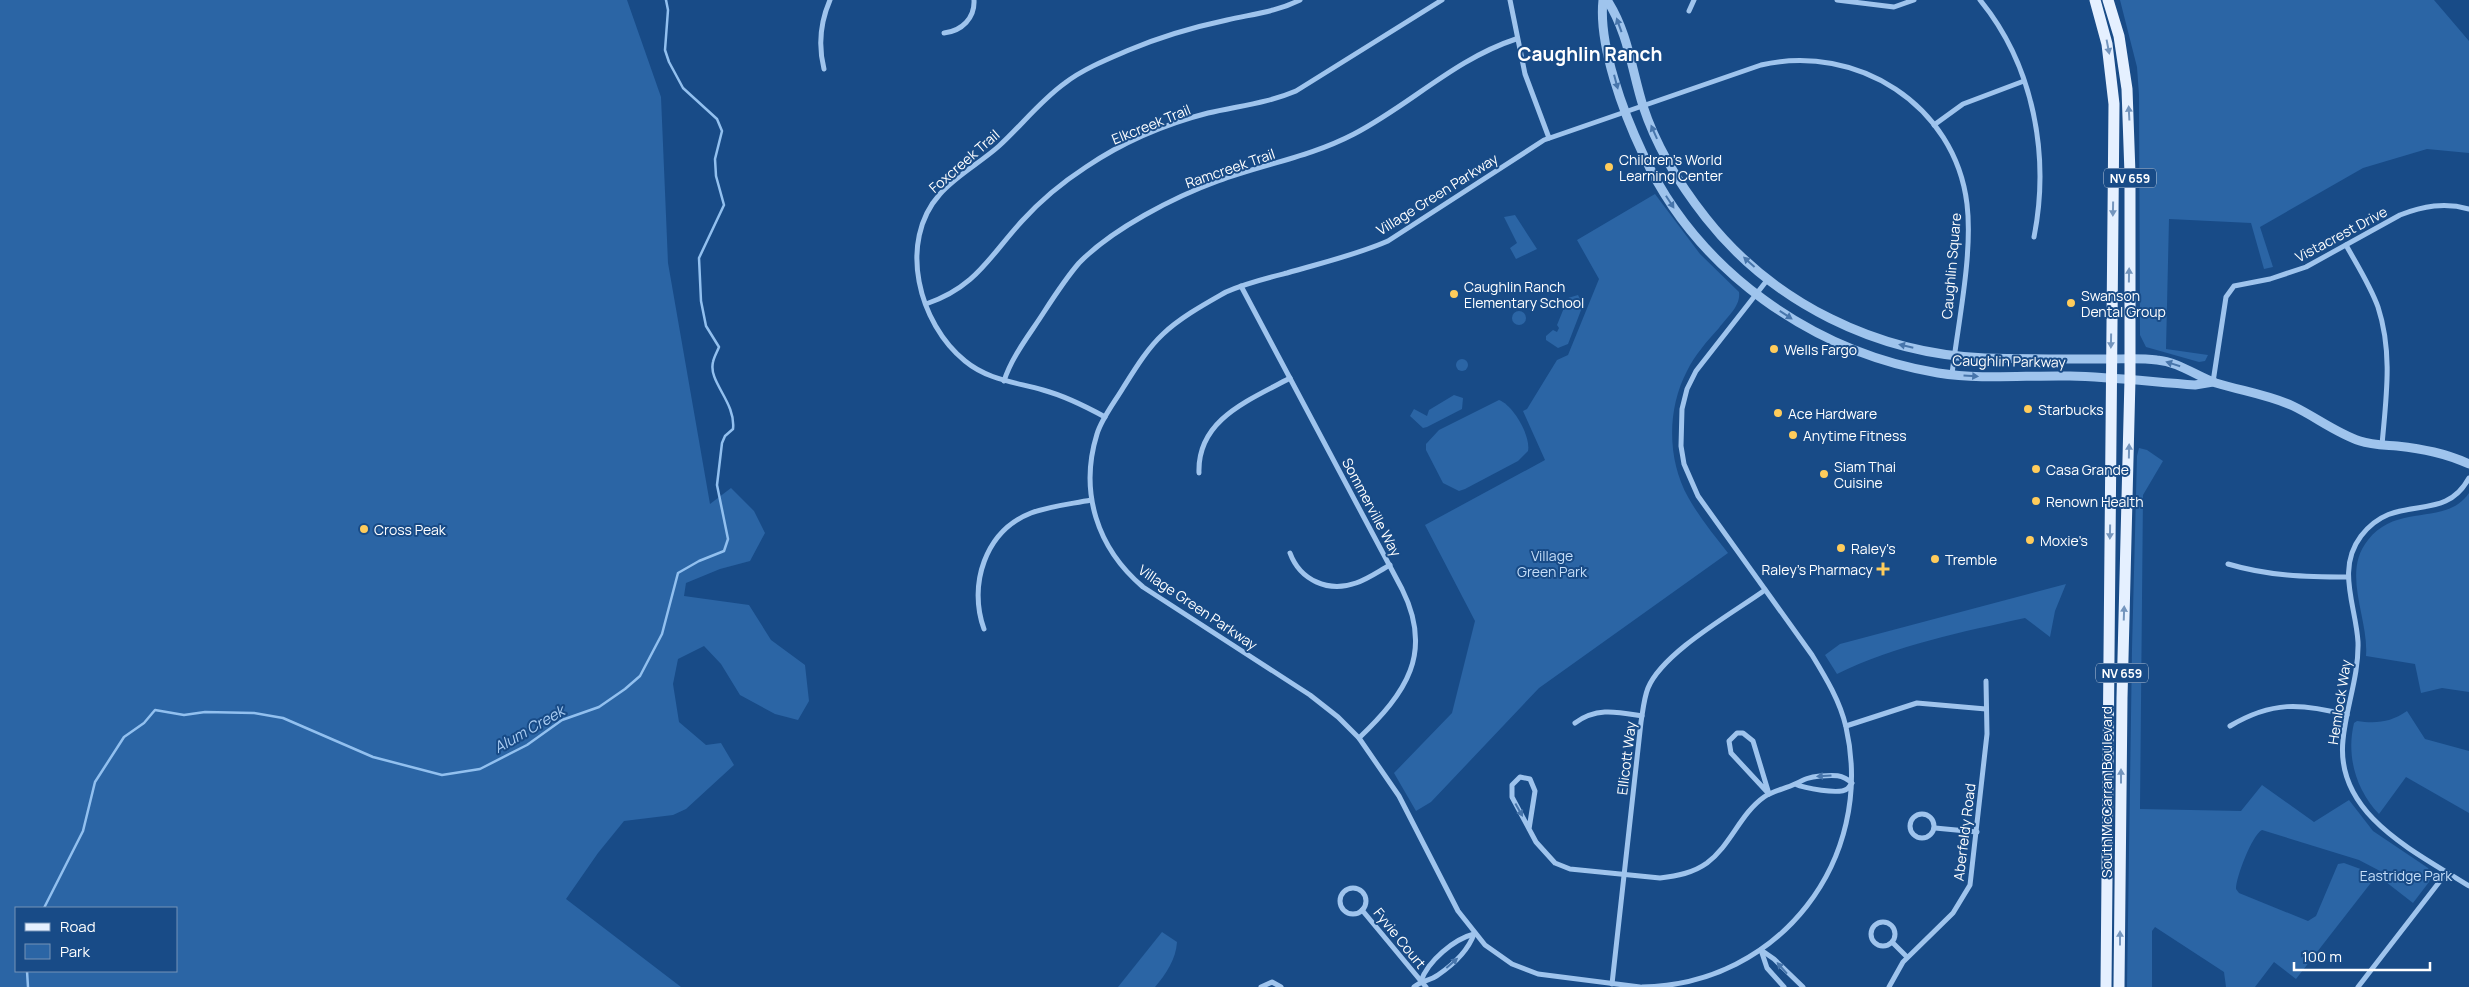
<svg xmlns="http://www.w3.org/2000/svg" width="2469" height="987" font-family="Manrope,sans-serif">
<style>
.green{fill:#2b65a5;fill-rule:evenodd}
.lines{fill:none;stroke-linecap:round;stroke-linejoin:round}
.stream{stroke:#92c0ef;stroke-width:2.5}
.minor{stroke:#9fc4ed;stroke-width:5}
.tertiary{stroke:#9fc4ed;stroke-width:9}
.primary{stroke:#e5f0ff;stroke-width:11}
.oneway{fill:#4775ab}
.oneway2{fill:#7495bd}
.poi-dot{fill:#ffcc5b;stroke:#184b87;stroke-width:2}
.labels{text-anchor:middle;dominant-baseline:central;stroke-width:4;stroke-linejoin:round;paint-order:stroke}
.shield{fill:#184b87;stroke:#bac9db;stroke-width:1}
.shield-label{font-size:12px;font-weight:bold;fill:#fff}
.street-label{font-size:14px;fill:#fff;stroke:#184b87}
.poi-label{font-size:14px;fill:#fff;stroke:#184b87;text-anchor:start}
.park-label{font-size:14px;fill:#c5def9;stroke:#184b87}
.water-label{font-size:15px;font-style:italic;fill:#abcef4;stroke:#184b87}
.district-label{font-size:19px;font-weight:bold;fill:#fff;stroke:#184b87}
</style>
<rect width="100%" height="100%" fill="#184b87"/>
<g class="green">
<path d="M0 0H627L661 97 668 263 710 504 731 488 754 511 765 533 750 561 720 569 686 583 684 596 749 605 771 640 805 665 809 701 798 720 775 714 740 695 721 664 704 646 678 659 673 684 679 722 706 745 721 743 734 765 686 809 673 815 624 821 598 853 566 899 681 987H0ZM16 908H176V971H16Z"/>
<polygon points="2120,0 2434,0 2469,41 2469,153 2427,149 2363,168 2260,227 2273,267 2264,269 2251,223 2169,219 2166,349 2208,355 2205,361 2199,362 2146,347 2140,335 2139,95 2137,67"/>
<path d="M1655 194 1700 254 1739 292C1741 306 1727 317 1719 328 1707 341 1695 355 1687 371 1667 409 1667 459 1688 497 1699 517 1714 535 1728 553L1539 688 1431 802 1416 811 1394 773 1452 713 1475 621 1425 525 1545 460 1523 411 1527 409 1557 360 1568 355 1599 279 1577 240Z"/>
<polygon points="1515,215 1537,249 1516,259 1510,248 1517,243 1504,217"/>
<polygon points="1578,295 1583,305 1568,344 1558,348 1546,340 1546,336 1553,330 1557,332 1559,328 1557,325 1568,298"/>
<circle cx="1519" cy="318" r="7"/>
<circle cx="1462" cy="365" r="6"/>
<polygon points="1454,395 1463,398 1462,409 1427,427 1423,428 1410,416 1414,409 1427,416 1429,410"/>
<path d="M1499 400C1513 405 1531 436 1528 451L1518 461 1465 489 1459 491 1443 483 1426 450V444L1439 430Z"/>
<path d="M2139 448 2147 450 2163 461 2143 495 2140 809 2241 811 2262 785 2314 822 2349 800 2373 831 2428 868 2432 875 2429 882 2413 903 2377 875 2296 979 2274 962 2255 987H2226L2224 972 2155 927 2152 931V987H2127L2132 649 2137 456ZM2262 830 2359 860 2380 871 2377 875 2344 863 2338 864 2316 916 2308 921 2239 893 2236 889C2236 877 2252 835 2262 830Z"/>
<path d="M2469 493V692L2442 688 2421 693 2415 664 2366 656C2369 618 2341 573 2368 540 2398 502 2446 527 2469 493Z"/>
<path d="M2066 584 2055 611 2050 637 2025 618C1962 632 1896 645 1837 674L1825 655 1840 644Z"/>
<path d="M2407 711 2425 739 2469 751V813L2406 777 2379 814C2356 790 2346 756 2354 723L2357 721C2377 724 2391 722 2407 711Z"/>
<path d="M1162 932 1177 942C1176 959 1166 974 1155 987H1118Z"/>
</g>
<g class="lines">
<g class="stream">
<path d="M44 908 83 831 95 782 124 737 144 723 155 710 184 715 205 712 254 713 283 718 373 757 442 775 480 769 527 745 562 720 599 707 625 689 640 676 662 634 678 573 699 561 724 551 728 539 717 485 722 443 725 436 733 429C736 402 708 382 713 362 714 357 717 352 719 347L706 326 701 301 699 258 724 205 716 176 715 159 722 131 717 119 683 88 669 62 665 50 668 10 666 0"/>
<polyline points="27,971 28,987"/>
</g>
<g class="minor">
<polyline points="1510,0 1525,74 1549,138"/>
<polyline points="1837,0 1894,7 1914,0"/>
<path d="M1980 0C2034 66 2050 156 2034 237"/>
<polyline points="1689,11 1694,0"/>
<path d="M944 33C962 31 975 18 974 0"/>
<path d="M824 69C818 45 820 23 830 0"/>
<polyline points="1934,125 1963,104 2024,81"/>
<path d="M2346 245C2357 265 2370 285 2378 307 2393 353 2386 398 2382 445"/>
<path d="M1241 286 1402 589C1434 653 1406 693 1359 738"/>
<path d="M926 304C976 287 989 257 1022 221 1041 200 1063 182 1086 167 1123 142 1165 124 1208 113 1238 106 1268 103 1296 91L1442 0"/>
<path d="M1004 381C1012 356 1030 334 1044 312 1055 295 1066 278 1079 263 1112 229 1174 197 1218 181 1264 164 1310 157 1354 134 1410 105 1455 59 1516 39"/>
<path d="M2213 382 2226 297 2234 286 2270 279 2306 267 2400 215C2423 206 2445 202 2469 209"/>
<path d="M1105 417C1085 406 1065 396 1043 390 1015 382 988 380 965 361 919 324 897 242 940 194 957 175 980 163 999 146 1021 126 1040 101 1065 83 1083 69 1108 59 1129 50 1160 37 1194 27 1227 20 1253 14 1276 12 1300 0"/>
<path d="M1199 473C1197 419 1250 400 1290 378"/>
<path d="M2469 478C2443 526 2396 490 2361 536 2336 569 2356 606 2358 642 2359 676 2346 707 2343 740 2335 815 2416 852 2469 886"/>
<path d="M1290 553C1300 580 1328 593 1356 583 1368 579 1379 571 1390 565"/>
<path d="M2228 564C2268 576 2306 577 2348 577"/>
<path d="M984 629C968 585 985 531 1031 513 1050 506 1071 504 1091 500"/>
<path d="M1575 723C1597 707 1617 712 1642 716"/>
<polyline points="1846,726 1917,703 1986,709"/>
<path d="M2230 726C2272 701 2301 703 2347 715"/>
<polygon points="1737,733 1743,733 1753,741 1769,794 1731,753 1729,741"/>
<circle cx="1922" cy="826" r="12"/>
<polyline points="1935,828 1977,832"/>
<path d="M1529 829 1535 791 1530 779 1520 777 1512 785V797L1536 842 1555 863 1570 869 1660 878C1677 876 1693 873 1707 863 1731 845 1740 814 1764 797 1774 790 1785 789 1795 784 1805 779 1809 777 1820 776 1833 775 1842 774 1852 783 1850 785 1849 788 1847 789 1839 795 1804 788 1795 784"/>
<circle cx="1353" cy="901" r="13"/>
<polyline points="1362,910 1426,987"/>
<circle cx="1883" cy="934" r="12"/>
<polyline points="1892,942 1907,957"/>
<polyline points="1761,950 1774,959 1803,987"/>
<polyline points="1761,950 1767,968 1784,987"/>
<path d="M1421 981C1428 961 1454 939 1474 934"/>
<path d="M1612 984 1641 722C1643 710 1644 698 1648 688 1663 652 1733 613 1765 590"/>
<polyline points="1261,987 1272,982 1281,987"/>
<path d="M1414 987C1422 980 1430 981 1438 975 1454 964 1468 951 1474 934"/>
<path d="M1640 987 1538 974 1512 964 1485 945 1458 911 1399 796 1359 738 1338 717 1310 695 1143 587C1097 548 1079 492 1097 434 1102 418 1114 403 1123 388 1135 369 1147 349 1163 334 1181 317 1205 304 1226 292 1246 283 1267 278 1287 273 1321 263 1356 255 1388 241L1544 140 1761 65C1857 43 1955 105 1967 204 1973 254 1958 323 1952 374"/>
<path d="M1642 987C1779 985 1876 860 1846 727 1840 701 1826 678 1812 655L1698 496 1684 464 1681 446 1682 409 1687 389 1696 371 1768 279"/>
<polyline points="1889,987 1903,962 1953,913 1970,885 1987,734 1986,681"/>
<polyline points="2358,987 2447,872"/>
</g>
<g class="tertiary">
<path d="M1603 0C1598 45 1624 114 1643 154 1697 271 1812 352 1938 373 1982 380 2026 375 2070 376 2112 377 2153 382 2195 385L2213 382"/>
<path d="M1607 0C1628 32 1632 71 1643 106 1656 146 1680 185 1706 218 1773 303 1877 354 1985 358 2026 359 2068 359 2109 359 2125 359 2141 358 2157 360 2179 362 2196 376 2216 383 2242 391 2269 395 2293 406 2316 417 2336 433 2360 441 2371 445 2385 445 2397 446 2423 449 2445 453 2469 464"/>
</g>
<g class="primary">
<polyline points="2095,0 2107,44 2114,104 2106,987"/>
<polyline points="2108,0 2119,36 2127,89 2130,174 2130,379 2122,698 2119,987"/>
</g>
</g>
<defs><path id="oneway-solid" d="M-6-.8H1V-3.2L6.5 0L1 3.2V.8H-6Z" transform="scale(1.25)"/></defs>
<g class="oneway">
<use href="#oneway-solid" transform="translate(1619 25) rotate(-110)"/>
<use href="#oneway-solid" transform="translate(1616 82) rotate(75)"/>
<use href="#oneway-solid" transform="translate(1654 132) rotate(-114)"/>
<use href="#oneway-solid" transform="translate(1670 202) rotate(57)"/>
<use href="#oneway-solid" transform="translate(1749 262) rotate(-138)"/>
<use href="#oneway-solid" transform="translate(1786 315) rotate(33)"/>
<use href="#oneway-solid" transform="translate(1906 346) rotate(-167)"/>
<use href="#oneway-solid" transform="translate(2173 364) rotate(-163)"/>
<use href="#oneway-solid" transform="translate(1971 376) rotate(4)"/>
<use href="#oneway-solid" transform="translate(1824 776) rotate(176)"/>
<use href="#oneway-solid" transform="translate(1519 810) rotate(61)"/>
<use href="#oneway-solid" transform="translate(1452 963) rotate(-41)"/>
<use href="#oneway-solid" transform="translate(1782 968) rotate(-132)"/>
</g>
<g class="oneway2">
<use href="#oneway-solid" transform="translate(2108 47) rotate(79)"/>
<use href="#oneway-solid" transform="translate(2129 113) rotate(-93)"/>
<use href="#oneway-solid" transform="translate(2113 209) rotate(91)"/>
<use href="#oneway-solid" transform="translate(2129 275) rotate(-89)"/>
<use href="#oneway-solid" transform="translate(2111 341) rotate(91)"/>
<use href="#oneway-solid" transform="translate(2129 451) rotate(-89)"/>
<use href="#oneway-solid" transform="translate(2110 532) rotate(91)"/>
<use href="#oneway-solid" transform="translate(2124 613) rotate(-88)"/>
<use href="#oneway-solid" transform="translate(2121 776) rotate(-90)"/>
<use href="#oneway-solid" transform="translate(2120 938) rotate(-90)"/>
</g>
<g class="poi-dot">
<circle cx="1609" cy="167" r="5"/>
<circle cx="1454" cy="294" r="5"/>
<circle cx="2071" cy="303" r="5"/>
<circle cx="1774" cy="349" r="5"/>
<circle cx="2028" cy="409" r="5"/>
<circle cx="1778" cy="413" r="5"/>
<circle cx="1793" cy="435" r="5"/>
<circle cx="2036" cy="469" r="5"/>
<circle cx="1824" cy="474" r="5"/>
<circle cx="2036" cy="501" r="5"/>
<circle cx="364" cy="529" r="5"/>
<circle cx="2030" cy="540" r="5"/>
<circle cx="1841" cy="548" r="5"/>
<circle cx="1935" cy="559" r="5"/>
<path d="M1880.5 561.5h5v5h5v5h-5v5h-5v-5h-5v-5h5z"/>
</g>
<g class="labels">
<g class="shield">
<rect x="2104" y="168.5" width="52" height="19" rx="4"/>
<rect x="2096" y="663.5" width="52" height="19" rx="4"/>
</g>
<g class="shield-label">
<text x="2130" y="178">NV 659</text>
<text x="2122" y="673">NV 659</text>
</g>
<g class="street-label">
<text transform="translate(1151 124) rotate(-22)">Elkcreek Trail</text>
<text transform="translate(964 161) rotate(-41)">Foxcreek Trail</text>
<text transform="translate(1230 168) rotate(-19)">Ramcreek Trail</text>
<text transform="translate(1437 194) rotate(-32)">Village Green Parkway</text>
<text transform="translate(2341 234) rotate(-28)">Vistacrest Drive</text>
<text transform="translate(1951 266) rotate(-85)">Caughlin Square</text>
<text transform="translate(2009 361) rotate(1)">Caughlin Parkway</text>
<text transform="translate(1372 507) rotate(62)">Sommerville Way</text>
<text transform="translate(1198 607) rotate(34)">Village Green Parkway</text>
<text transform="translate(2339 702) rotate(-81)">Hemlock Way</text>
<text transform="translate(1626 758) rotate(-83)">Ellicott Way</text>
<text transform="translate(2106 792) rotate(-90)">South McCarran Boulevard</text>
<text transform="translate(1964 832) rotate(-83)">Aberfeldy Road</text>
<text transform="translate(1400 938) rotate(51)">Fyvie Court</text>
</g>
<g class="poi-label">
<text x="1619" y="159">Children's World<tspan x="1619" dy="16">Learning Center</tspan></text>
<text x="1464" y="286">Caughlin Ranch<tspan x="1464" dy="16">Elementary School</tspan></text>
<text x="2081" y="295">Swanson<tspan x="2081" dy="16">Dental Group</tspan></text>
<text x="1784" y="349">Wells Fargo</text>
<text x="2038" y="409">Starbucks</text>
<text x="1788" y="413">Ace Hardware</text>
<text x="1803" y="435">Anytime Fitness</text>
<text x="1834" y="466">Siam Thai<tspan x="1834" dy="16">Cuisine</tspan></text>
<text x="2046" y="469">Casa Grande</text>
<text x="2046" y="501">Renown Health</text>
<text x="374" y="529">Cross Peak</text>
<text x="2040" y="540">Moxie's</text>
<text x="1851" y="548">Raley's</text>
<text x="1945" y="559">Tremble</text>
<text x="1873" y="569" text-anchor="end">Raley's Pharmacy</text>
</g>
<g class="park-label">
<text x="1552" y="555">Village<tspan x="1552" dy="16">Green Park</tspan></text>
<text x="2406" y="875">Eastridge Park</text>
</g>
<g class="water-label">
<text transform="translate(529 729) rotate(-30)">Alum Creek</text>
</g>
<g class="district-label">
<text x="1590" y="54">Caughlin Ranch</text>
</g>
</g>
<rect x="15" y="907" width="162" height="65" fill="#184b87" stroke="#7493b7"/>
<rect x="25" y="923" width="25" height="8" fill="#e5f0ff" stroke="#7493b7"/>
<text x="60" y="932" font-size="15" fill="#ffffff">Road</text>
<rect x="25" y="944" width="25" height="15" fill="#2b65a5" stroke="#7493b7"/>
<text x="60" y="957" font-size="15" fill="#ffffff">Park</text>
<path d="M2294 962v8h136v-8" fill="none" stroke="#ffffff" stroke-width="2.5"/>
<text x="2302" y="962" font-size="15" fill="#ffffff" stroke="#184b87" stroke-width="4" paint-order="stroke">100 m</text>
</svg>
